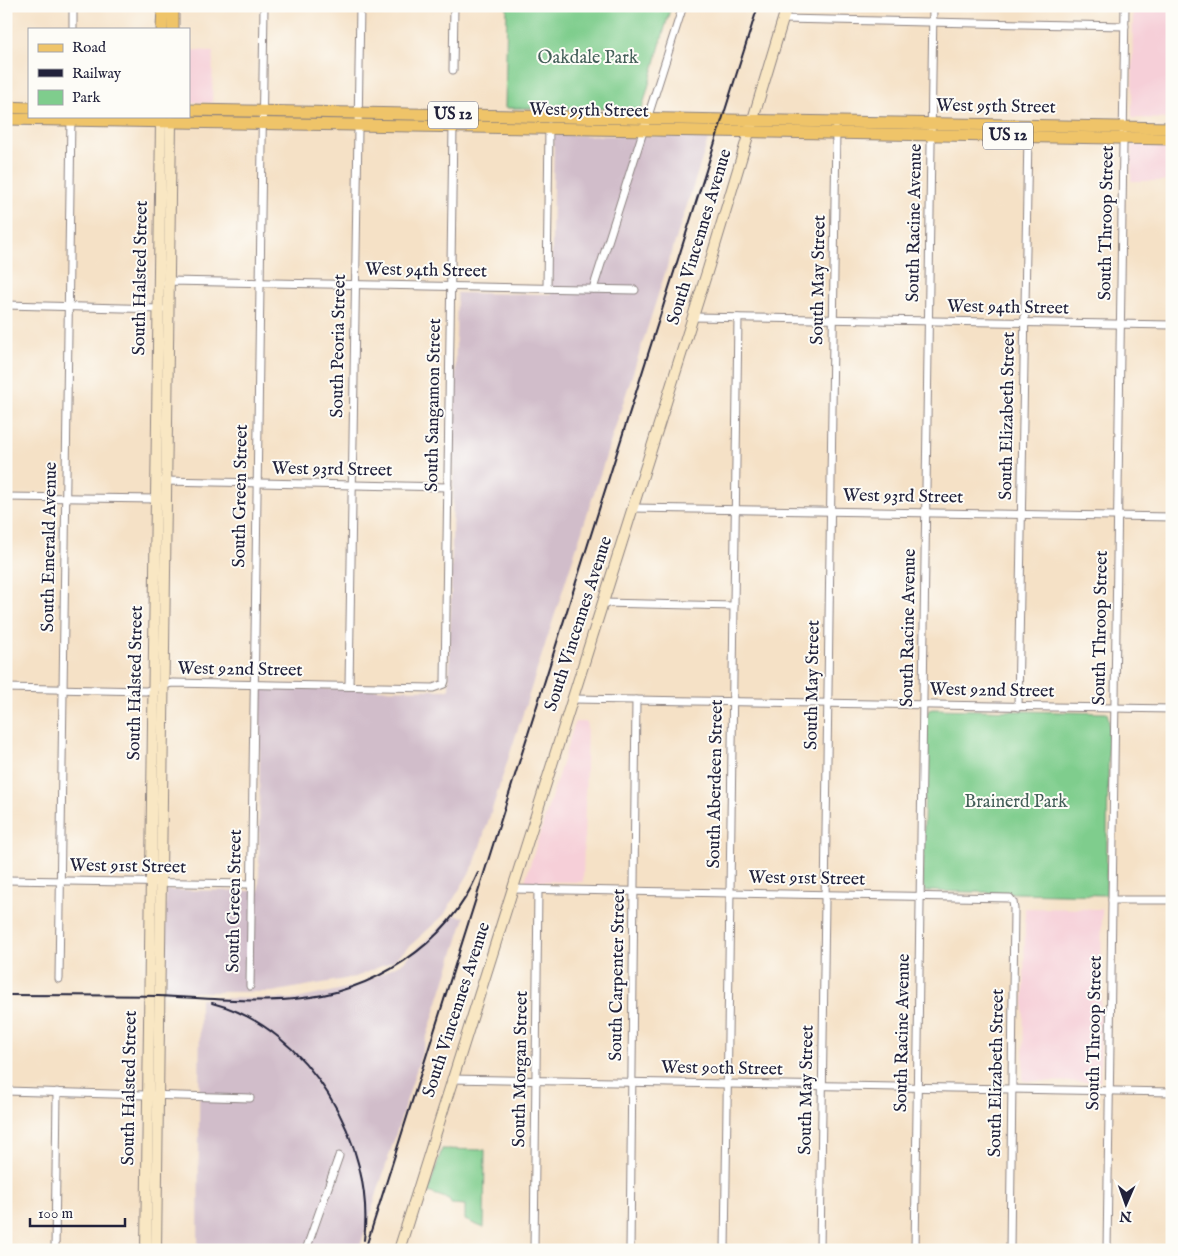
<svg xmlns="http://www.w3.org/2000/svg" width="1178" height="1256" font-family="'IM FELL English',serif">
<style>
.built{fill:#f6cfd8}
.industrial{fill:#d1bdca}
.green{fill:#7fcd8d;stroke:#507864}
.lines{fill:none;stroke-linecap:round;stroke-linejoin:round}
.minor-casing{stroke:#8c8280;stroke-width:9}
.secondary-casing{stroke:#8c8280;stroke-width:12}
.primary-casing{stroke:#8c8280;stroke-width:13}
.minor{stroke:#fff;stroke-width:7}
.secondary{stroke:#f9e7c3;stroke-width:10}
.primary{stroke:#efc469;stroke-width:11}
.rail{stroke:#22223b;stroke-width:2}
.labels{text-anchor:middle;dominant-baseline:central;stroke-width:4;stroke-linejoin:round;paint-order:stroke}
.shield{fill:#fdfcf7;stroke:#646373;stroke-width:1}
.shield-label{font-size:16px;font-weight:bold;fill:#22223b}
.park-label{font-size:18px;fill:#435e58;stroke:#fdfcf7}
.street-label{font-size:18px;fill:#22223b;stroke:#fdfcf7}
</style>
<rect width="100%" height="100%" fill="#fdfcf7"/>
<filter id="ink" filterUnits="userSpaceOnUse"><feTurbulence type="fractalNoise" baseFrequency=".02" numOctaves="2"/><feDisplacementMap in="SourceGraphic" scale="10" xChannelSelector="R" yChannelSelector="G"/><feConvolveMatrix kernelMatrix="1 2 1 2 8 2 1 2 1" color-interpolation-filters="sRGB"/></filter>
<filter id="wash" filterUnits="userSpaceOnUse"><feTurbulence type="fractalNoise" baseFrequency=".0096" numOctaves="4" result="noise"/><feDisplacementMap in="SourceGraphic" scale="20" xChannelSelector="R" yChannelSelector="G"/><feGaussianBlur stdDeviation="1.12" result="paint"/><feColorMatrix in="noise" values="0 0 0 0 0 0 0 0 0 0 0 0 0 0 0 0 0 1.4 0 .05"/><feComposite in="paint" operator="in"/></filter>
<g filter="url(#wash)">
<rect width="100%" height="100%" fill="#f5e1c6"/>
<g class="built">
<polygon points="1133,6 1172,6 1172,119 1132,118"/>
<polygon points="189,50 213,51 212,103 189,102"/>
<polygon points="1132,145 1172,145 1172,181 1131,181"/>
<polygon points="575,722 587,722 583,882 525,881"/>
<polygon points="1025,908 1102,909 1100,1082 1023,1081"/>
</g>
<g class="industrial">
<polygon points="554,135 709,137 474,865 444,915 393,961 356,977 272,992 164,992 166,890 259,891 260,688 449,690 457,293 551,294"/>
<polygon points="453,915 465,917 359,1250 198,1250 200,998 297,999 357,986 403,962"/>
</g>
<g class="green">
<polygon points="507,6 671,6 642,109 505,108"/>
<polygon points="932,709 1107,713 1109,720 1106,895 925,891 923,885 926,715 929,710"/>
<polygon points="442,1149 485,1150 484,1228 465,1220 465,1205 451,1204 449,1199 428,1192"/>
</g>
</g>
<g filter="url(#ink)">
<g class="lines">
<g class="minor-casing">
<g id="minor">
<polyline points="783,19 1125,26"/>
<polyline points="73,29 73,6"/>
<polyline points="453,70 454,6"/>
<polyline points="166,283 169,281 635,290"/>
<polyline points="547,288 549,126"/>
<polyline points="593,289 683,6"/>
<polyline points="6,305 161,309"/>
<polyline points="693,317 1172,325"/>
<polyline points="164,481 448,487"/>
<polyline points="6,497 158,499"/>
<polyline points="633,508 1172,517"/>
<polyline points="603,603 734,606"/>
<polyline points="349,686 360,6"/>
<polyline points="6,688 146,691 172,683 433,688 444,684 445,681 453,126"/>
<polyline points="573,699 1172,709"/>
<polyline points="1018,707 1028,134"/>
<polyline points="6,880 250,884"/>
<polyline points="513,889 1010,898 1013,902 1014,909 1010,1250"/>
<polyline points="1112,900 1172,900"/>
<polyline points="59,979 71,117"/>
<polyline points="250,986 264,6"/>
<polyline points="451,1079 1172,1092"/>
<polyline points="6,1091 250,1098"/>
<polyline points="55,1250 57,1092"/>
<polyline points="306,1250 339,1156"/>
<polyline points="534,1250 538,889"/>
<polyline points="630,1250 636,700"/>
<polyline points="725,1250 738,318"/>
<polyline points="820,1250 836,130"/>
<polyline points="915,1250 933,6"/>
<polyline points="1107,1250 1125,6"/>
</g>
</g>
<g class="secondary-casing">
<g id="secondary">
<polyline points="146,1250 161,121"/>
<polyline points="156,1250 171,121"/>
<polyline points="399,1250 708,269 787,6"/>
</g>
</g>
<g class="primary-casing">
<g id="primary">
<polyline points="162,29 163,6"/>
<polyline points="173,29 173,6"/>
<polyline points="6,107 29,108"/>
<polyline points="189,110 1172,128"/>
<polyline points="6,119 1172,139"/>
</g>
</g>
<use href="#minor" class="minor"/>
<use href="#secondary" class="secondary"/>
<use href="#primary" class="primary"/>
<g class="rail">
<path d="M6 995C57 995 107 995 158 996 203 998 249 1003 294 999 372 993 447 946 478 873"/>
<path d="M212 1003C308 1027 376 1144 364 1240"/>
<polyline points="365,1250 758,6"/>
</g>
</g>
</g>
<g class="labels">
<g class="shield">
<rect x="428" y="101.5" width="50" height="27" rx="4"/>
<rect x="983" y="122.5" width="50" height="27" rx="4"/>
</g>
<g class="shield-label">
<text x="453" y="115">US 12</text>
<text x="1008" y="136">US 12</text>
</g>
<g class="park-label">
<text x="588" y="58">Oakdale Park</text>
<text x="1016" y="802">Brainerd Park</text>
</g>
<g class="street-label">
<text transform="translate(996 107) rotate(1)">West 95th Street</text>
<text transform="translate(589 111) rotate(1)">West 95th Street</text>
<text transform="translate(915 223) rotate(-89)">South Racine Avenue</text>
<text transform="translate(1107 223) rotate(-89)">South Throop Street</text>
<text transform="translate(700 237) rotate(-73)">South Vincennes Avenue</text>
<text transform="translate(426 271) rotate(1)">West 94th Street</text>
<text transform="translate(141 278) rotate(-89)">South Halsted Street</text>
<text transform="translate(819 280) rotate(-89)">South May Street</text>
<text transform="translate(1008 308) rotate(1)">West 94th Street</text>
<text transform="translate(339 346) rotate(-89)">South Peoria Street</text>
<text transform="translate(434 405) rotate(-89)">South Sangamon Street</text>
<text transform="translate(1008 416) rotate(-89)">South Elizabeth Street</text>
<text transform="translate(332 470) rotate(1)">West 93rd Street</text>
<text transform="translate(241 496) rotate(-89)">South Green Street</text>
<text transform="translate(903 497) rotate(1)">West 93rd Street</text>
<text transform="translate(50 547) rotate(-89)">South Emerald Avenue</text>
<text transform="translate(579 624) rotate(-72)">South Vincennes Avenue</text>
<text transform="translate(909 628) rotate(-89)">South Racine Avenue</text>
<text transform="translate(1101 628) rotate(-89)">South Throop Street</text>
<text transform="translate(240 670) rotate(1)">West 92nd Street</text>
<text transform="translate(136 683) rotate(-89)">South Halsted Street</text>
<text transform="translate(813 685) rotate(-89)">South May Street</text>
<text transform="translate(992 691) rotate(1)">West 92nd Street</text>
<text transform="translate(716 784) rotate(-89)">South Aberdeen Street</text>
<text transform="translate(128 867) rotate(1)">West 91st Street</text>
<text transform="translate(807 879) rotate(1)">West 91st Street</text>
<text transform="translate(235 901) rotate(-89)">South Green Street</text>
<text transform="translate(618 975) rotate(-89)">South Carpenter Street</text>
<text transform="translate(457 1010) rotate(-72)">South Vincennes Avenue</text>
<text transform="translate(903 1033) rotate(-89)">South Racine Avenue</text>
<text transform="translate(1095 1033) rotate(-89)">South Throop Street</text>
<text transform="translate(521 1069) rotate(-89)">South Morgan Street</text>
<text transform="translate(722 1069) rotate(1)">West 90th Street</text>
<text transform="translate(997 1073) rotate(-89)">South Elizabeth Street</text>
<text transform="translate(130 1088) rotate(-89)">South Halsted Street</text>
<text transform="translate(807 1090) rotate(-89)">South May Street</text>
</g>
</g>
<rect width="1178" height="1256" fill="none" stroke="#fdfcf7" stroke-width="25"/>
<rect x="28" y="28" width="162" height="90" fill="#fdfcf7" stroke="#a5a5ac"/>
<rect x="38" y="44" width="25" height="8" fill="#efc469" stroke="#a5a5ac"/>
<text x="72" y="52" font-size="15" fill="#22223b">Road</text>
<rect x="38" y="69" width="25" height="8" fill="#22223b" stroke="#a5a5ac"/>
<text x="72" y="78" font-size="15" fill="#22223b">Railway</text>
<rect x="38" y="90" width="25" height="15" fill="#7fcd8d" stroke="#a5a5ac"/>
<text x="72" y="102" font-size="15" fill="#22223b">Park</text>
<g transform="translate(1126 1204) rotate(182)" stroke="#fdfcf7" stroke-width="4" paint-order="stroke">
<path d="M0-4L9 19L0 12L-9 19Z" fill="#22223b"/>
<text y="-8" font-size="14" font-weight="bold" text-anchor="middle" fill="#22223b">N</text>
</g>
<path d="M30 1218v8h95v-8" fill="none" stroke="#22223b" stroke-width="2.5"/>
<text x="38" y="1218" font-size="15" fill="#22223b" stroke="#fdfcf7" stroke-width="4" paint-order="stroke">100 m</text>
</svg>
